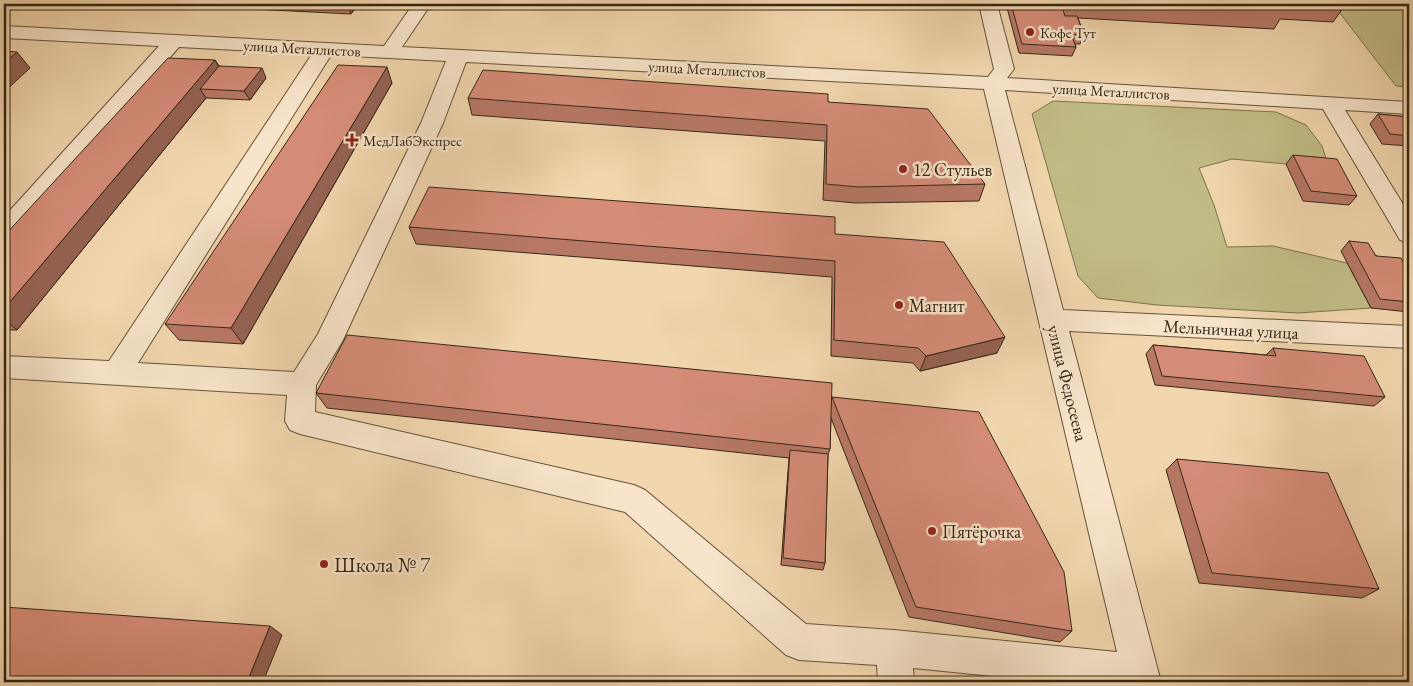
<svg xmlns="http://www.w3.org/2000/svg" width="1413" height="686" font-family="'EB Garamond',serif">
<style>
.green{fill:#c1bc85;stroke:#7b724d}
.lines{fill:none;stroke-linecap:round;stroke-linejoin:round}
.minor-casing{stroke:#64533b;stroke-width:2}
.minor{fill:#f7e4ca;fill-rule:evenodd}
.wall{fill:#b77866;stroke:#352715}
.shaded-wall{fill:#956253;stroke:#352715}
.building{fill:#d58c77;stroke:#352715}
.poi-dot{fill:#8f2418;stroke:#f7e4ca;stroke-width:2}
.labels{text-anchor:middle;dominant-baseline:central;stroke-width:5;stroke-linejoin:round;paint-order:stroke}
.far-poi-label{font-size:15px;fill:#352715;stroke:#f7e4ca;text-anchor:start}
.far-street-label{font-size:15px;fill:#352715;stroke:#f7e4ca}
.poi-label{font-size:18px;fill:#352715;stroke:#f7e4ca;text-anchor:start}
.street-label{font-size:18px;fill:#352715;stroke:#f7e4ca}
.near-poi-label{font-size:21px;fill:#352715;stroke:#f7e4ca;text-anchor:start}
</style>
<rect width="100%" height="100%" fill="#f2d6ad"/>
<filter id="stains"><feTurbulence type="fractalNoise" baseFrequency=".004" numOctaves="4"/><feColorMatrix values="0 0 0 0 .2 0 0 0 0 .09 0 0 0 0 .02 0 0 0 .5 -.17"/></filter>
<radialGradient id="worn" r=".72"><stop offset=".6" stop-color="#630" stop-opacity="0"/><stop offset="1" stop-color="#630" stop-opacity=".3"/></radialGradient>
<g class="green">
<polygon points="1333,4 1409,4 1409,87 1396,86"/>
<polygon points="1053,101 1276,112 1306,125 1322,146 1329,168 1232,159 1199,168 1214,205 1227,247 1273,246 1347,263 1371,308 1298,313 1157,305 1098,298 1078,276 1032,114"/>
</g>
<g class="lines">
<g class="minor-casing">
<path id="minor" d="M413 4H431L402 47 988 77 994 69 979 4H997L1014 69 1007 78 1409 102V114L1345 110 1409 214V243L1400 240 1323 109 1005 90 1063 310 1409 326V348L1069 331 1161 682H1052L913 668 914 682H878L877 665 799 660 786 655 625 512 300 434 290 430 285 421 287 395 4 378V356L109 361 312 54 179 47 13 238 4 241V217L159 46 4 38V26L384 46ZM331 55 446 61 421 123 318 334 294 372 138 363ZM466 62 984 89 1117 652 894 630 806 624 645 490 634 485 315 412 316 385 343 340 443 123Z"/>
</g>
<use href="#minor" class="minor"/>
</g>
<g class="wall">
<polygon points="153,4 358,4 351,14"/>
<polygon points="1006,4 1346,4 1333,22 1280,19 1274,29 1078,18 1084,35 1080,44 1075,44 1076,47 1072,56 1019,53"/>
<polygon points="215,60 219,66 266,78 250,100 206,98 17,330 4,330 4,236"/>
<polygon points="392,83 243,344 179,340 165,324"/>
<polygon points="468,98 828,102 985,184 979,201 855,203 823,200 825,141 472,115"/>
<polygon points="1378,114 1409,117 1409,146 1382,144 1370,124"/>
<polygon points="1293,155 1357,196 1349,205 1303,201 1286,164"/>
<polygon points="409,227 835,234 997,353 920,371 913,363 831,356 832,277 416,244"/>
<polygon points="1349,241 1409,273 1409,312 1371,308 1341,251"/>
<polygon points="1153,345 1266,355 1273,348 1385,397 1374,406 1155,385 1146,354"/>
<polygon points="316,393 831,397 1072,631 1060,642 909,617 831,418 830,449 828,454 825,563 823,570 781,565 789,458 327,408"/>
<polygon points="1177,459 1379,589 1362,598 1199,583 1166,470"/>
</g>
<g class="shaded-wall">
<polygon points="347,4 358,4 351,14"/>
<polygon points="17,52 30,68 4,92 4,63"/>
<polygon points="215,60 224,76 200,89 206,98 17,330 4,319 4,309"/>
<polygon points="387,67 392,83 243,344 231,328"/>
<polygon points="262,68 266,78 250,100 244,91"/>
<polygon points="1005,337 997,353 920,371 926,356"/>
<polygon points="270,626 282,635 263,682 247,682"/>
</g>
<g class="building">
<polygon points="1011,4 1061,4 1065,16 1077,16 1084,35 1071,34 1076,47 1022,44"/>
<polygon points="1232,4 1285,4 1288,7"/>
<polygon points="4,51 17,52 4,63"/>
<polygon points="168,58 215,60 4,309 4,236"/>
<polygon points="338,65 387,67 231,328 165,324"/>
<polygon points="219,66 262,68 244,91 200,89"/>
<polygon points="483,70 828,94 828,102 928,109 985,184 858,187 826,184 827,125 468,98"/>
<polygon points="1378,114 1409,117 1409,136 1390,134"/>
<polygon points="1293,155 1337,159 1357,196 1311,191"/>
<polygon points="429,187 835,217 835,234 944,242 1005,337 926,356 918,348 834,340 835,261 409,227"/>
<polygon points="1349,241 1368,243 1376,256 1401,258 1409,273 1409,302 1380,299"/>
<polygon points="347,335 832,383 830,449 316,393"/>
<polygon points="1153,345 1276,356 1273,348 1364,356 1385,397 1162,376"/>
<polygon points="832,397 979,412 1064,572 1072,631 916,607"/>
<polygon points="790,450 828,454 825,563 783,558"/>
<polygon points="1177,459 1328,473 1379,589 1212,573"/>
<polygon points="4,607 270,626 247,682 4,682"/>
</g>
<g class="poi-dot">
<circle cx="1030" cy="32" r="5"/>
<path d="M349.5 132.5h5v5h5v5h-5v5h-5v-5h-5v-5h5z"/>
<circle cx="903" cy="169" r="5"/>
<circle cx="899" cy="305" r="5"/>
<circle cx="932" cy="531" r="5"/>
<circle cx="324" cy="564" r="5"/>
</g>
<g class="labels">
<g class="far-poi-label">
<text x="1040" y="32">Кофе Тут</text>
<text x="363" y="140">МедЛабЭкспрес</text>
</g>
<g class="far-street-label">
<text transform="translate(302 48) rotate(3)">улица Металлистов</text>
<text transform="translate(707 69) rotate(3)">улица Металлистов</text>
<text transform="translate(1111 91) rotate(3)">улица Металлистов</text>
</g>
<g class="poi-label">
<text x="913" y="169">12 Стульев</text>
<text x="909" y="305">Магнит</text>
<text x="942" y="531">Пятёрочка</text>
</g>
<g class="street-label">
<text transform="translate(1231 329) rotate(3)">Мельничная улица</text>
<text transform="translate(1068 383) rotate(76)">улица Федосеева</text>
</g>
<g class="near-poi-label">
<text x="334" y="564">Школа № 7</text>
</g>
</g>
<rect width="1413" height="686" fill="none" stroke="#f2d6ad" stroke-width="20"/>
<rect x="5" y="5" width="1403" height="676" fill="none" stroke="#352715" stroke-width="2.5"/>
<rect x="10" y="10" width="1393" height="666" fill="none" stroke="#352715"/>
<rect width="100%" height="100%" filter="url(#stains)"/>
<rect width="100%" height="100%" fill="url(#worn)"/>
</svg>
